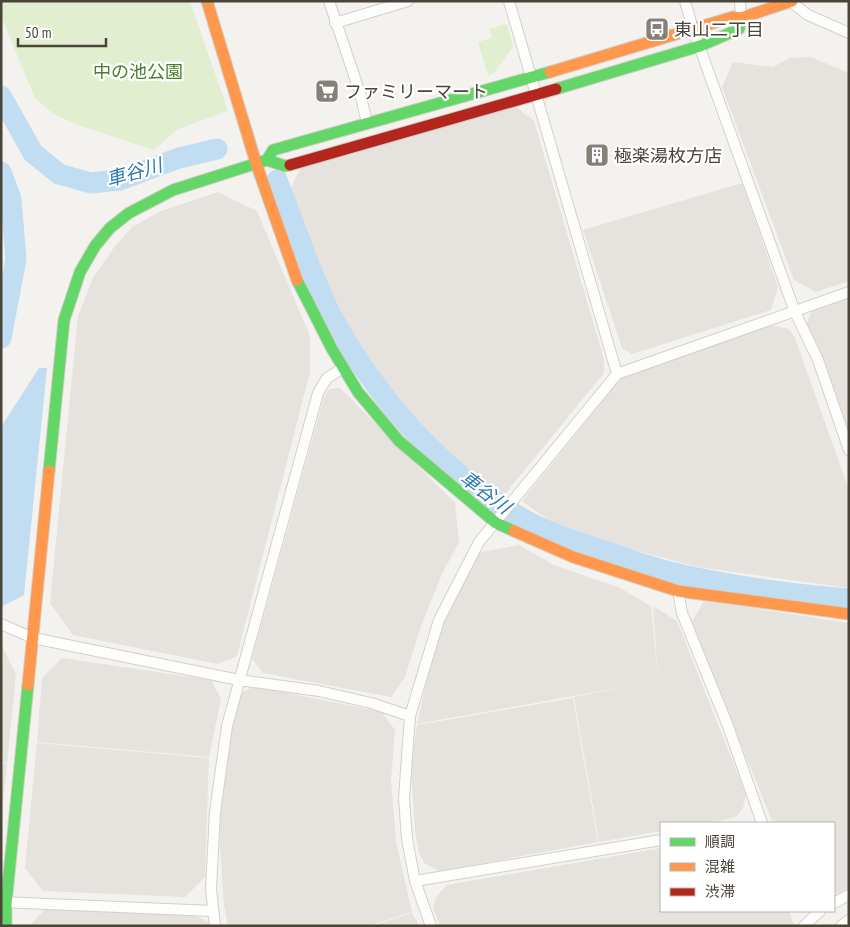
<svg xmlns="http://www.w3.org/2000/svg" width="850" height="927" font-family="'PT Sans Narrow','Noto Sans JP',sans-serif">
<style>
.industrial{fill:#e6e2de}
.green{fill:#e1eecf}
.water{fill:#c0ddf1}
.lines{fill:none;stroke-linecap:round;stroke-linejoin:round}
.river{stroke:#c0ddf1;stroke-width:21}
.street-casing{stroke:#d2d0cb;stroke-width:12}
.fast-casing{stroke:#d3cfc5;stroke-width:13}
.slow-casing{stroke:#d3cfc5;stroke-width:13}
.jam-casing{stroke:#d3cfc5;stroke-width:13}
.street{stroke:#fdfdfc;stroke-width:10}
.fast{stroke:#63d668;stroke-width:11}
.slow{stroke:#ff974d;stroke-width:11}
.jam{stroke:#b3261e;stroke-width:11}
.labels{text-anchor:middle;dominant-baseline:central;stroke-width:4.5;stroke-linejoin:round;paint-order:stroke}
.poi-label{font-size:18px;fill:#4b4439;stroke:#fff;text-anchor:start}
.park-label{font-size:18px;fill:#4a7f2a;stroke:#fff}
.water-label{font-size:19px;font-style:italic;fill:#2e7ab2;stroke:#fff}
</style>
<rect width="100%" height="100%" fill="#f4f2ee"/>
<g class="industrial">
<polygon points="811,57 849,73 849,281 816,292 794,280 722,87 733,62 773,67 790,58"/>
<polygon points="516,107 534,121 604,359 604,373 506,493 496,495 438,443 393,393 354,335 321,270 291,188 301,167"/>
<polygon points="742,183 778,287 771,310 632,354 622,348 583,230"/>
<polygon points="218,192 257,211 310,336 310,372 237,656 218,664 73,635 50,603 78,316 93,278 115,246 132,227 161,211"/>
<polygon points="849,297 849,439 806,325 812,310"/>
<polygon points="769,325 789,329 795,338 849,490 849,588 698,567 619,546 551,522 522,501 622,377"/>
<polygon points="340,388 455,503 459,542 442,574 420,629 405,677 391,697 263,673 252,659 324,397 329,389"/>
<polygon points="519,545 554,565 620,588 651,606 658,680 653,606 677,621 746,795 743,808 738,815 729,819 705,823 661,823 661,831 599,842 574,697 646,683 417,724 434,648 444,619 476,553"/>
<polygon points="704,601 849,623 849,888 834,895 834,823 773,823 691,623"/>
<polygon points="1,644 16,675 7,763 1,761"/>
<polygon points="62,658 211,680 221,699 209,757 37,742 42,678"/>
<polygon points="253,686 382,712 395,730 391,780 396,842 412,912 369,926 228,926 224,906 218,817 231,723 240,694"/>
<polygon points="573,698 598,842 440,871 425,864 419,853 415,831 411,769 417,725"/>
<polygon points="37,743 209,758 205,877 185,897 43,891 25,868"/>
<polygon points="1,763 7,764 1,822"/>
<polygon points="661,848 661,911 789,911 794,925 440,926 433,908 436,897 447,885"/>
<polygon points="45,909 193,914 210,923 211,926 29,926"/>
<polygon points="412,913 419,926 372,926"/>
</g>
<g class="green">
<polygon points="1,1 190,1 228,111 178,129 154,150 77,125 52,113 35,98 1,16"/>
<polygon points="507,24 513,47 493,74 488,76 478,42 492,38 489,29"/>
</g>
<polygon class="water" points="39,368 47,368 24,595 1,607 1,427"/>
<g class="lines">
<g class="river">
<polyline points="1,96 33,153 59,174 91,183 120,180 179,158 217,149"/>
<polyline points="1,172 11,199 16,259 1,338"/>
<path d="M277 180C298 233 315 290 345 339 389 412 450 478 525 520 549 534 578 542 604 551 626 558 648 567 670 572 728 586 789 594 849 599"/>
</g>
<g class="street-casing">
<g id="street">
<polyline points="329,1 360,93 367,123"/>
<polyline points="509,1 617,374"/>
<polyline points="685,1 693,29 795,312 818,360 849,450"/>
<polyline points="740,1 741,18"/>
<polyline points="791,2 808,15 849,33"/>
<polyline points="335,23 408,1"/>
<polyline points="678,591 682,613 728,726 762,823"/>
<polyline points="1,624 33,638 239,680 319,691 371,703 410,716"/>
<polyline points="415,881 661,840"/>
<polyline points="1,902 213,911"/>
<polyline points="834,903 849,895"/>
<polyline points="215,926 211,889 215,812 227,726 318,393 327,378 343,368"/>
<polyline points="431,926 415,881 407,839 404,798 410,716 439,620 479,542 617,374 849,292"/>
<polyline points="804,926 820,911"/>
<polyline points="841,926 849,920"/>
</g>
</g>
<g class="fast-casing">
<g id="fast">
<polyline points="556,89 700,46 739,29 741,18"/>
<polyline points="267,160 273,150 550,72"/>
<polyline points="297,280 332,349 358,392 399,441 496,523 514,531"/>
<polyline points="49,471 64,320 80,272 95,246 110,228 129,213 173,190 267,160 285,166 290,165"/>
<polyline points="6,926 6,904 28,685"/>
</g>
</g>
<g class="slow-casing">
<g id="slow">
<polyline points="207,1 256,163 297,280"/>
<polyline points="550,72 733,17 741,18 792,1"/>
<polyline points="514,531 573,557 678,591 849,614"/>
<polyline points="28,685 49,471"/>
</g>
</g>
<g class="jam-casing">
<polyline id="jam" points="290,165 556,89"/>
</g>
<use href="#street" class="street"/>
<use href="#fast" class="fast"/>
<use href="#slow" class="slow"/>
<use href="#jam" class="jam"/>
</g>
<defs>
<g id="bus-square" transform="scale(1.25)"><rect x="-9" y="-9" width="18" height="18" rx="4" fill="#868178" stroke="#fff"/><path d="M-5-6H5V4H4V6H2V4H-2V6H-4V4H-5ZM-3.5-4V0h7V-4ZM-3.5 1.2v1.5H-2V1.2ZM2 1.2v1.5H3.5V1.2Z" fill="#fff"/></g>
<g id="supermarket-square" transform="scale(1.25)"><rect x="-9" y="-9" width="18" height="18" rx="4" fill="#868178" stroke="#fff"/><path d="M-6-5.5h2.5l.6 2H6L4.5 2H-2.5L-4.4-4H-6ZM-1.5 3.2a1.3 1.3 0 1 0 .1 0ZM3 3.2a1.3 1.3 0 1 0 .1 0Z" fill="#fff"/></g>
<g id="building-square" transform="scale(1.25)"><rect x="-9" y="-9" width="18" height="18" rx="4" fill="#868178" stroke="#fff"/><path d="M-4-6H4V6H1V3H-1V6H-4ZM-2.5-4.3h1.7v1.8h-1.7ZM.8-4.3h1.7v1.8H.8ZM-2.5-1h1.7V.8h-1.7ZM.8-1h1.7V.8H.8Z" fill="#fff"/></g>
</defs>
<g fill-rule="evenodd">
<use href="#bus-square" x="657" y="29"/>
<use href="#supermarket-square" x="327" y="91"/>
<use href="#building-square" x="597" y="155"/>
</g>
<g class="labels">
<g class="poi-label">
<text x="674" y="29">東山二丁目</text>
<text x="344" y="91">ファミリーマート</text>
<text x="614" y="155">極楽湯枚方店</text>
</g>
<g class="park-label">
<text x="138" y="71">中の池公園</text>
</g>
<g class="water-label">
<text transform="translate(134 172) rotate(-16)">車谷川</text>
<text transform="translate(486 492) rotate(37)">車谷川</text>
</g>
</g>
<rect width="850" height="927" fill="none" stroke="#4b4439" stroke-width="5"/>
<rect x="660" y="822" width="175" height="90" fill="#ffffff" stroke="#b7b4b0"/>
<rect x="670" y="838" width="25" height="8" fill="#63d668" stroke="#b7b4b0"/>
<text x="705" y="847" font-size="15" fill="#4b4439">順調</text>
<rect x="670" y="863" width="25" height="8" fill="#ff974d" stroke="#b7b4b0"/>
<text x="705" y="872" font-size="15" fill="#4b4439">混雑</text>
<rect x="670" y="888" width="25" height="8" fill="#b3261e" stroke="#b7b4b0"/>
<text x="705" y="897" font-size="15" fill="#4b4439">渋滞</text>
<path d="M18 38v8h88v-8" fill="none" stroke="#4b4439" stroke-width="2.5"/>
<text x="25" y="38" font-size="15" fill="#4b4439" stroke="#ffffff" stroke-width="4" paint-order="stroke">50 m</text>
</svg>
